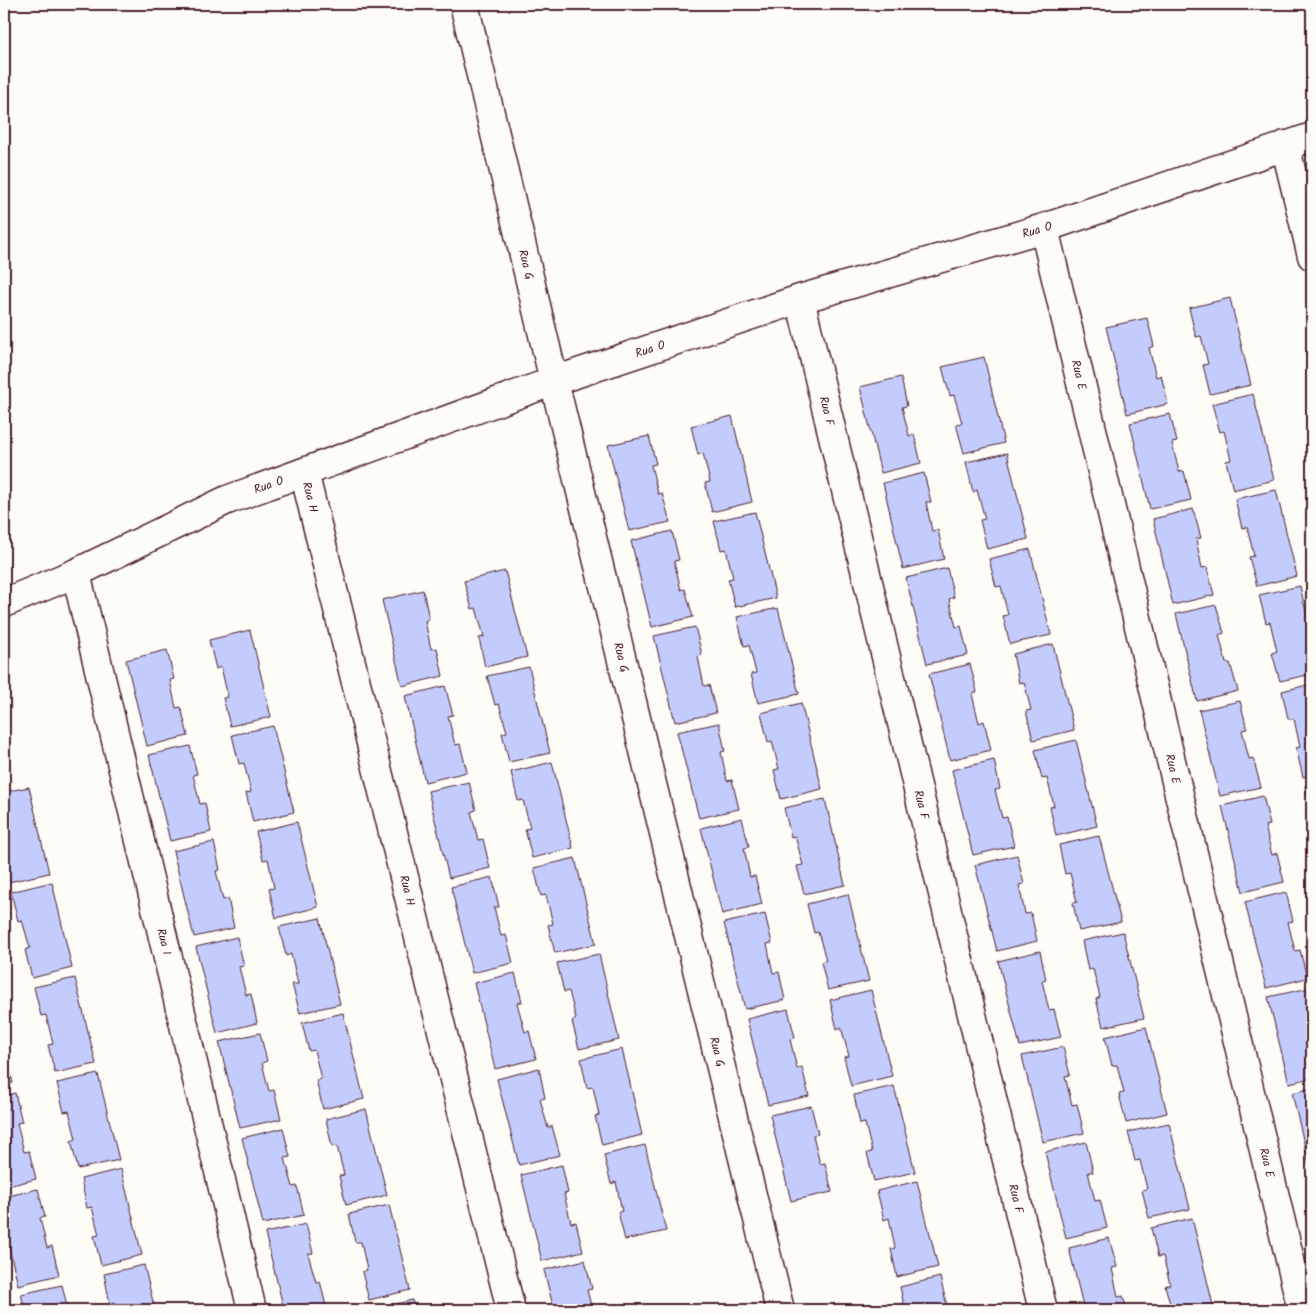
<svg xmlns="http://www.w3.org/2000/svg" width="1316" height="1314" font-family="Kalam,sans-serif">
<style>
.building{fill:#c4ccfe;stroke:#4a1f2b}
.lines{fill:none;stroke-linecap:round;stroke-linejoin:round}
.minor-casing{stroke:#4a1f2b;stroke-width:31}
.minor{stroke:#fdfcf7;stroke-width:28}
.labels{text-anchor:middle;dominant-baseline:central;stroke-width:4;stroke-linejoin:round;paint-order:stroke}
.street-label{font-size:12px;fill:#4a1f2b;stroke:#fdfcf7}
</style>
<rect width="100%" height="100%" fill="#fdfcf7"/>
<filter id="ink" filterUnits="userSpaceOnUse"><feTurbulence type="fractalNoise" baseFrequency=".02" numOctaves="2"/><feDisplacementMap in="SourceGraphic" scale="10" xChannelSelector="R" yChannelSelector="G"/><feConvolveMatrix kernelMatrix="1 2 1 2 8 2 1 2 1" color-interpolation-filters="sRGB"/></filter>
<g filter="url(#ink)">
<g class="building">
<polygon points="1230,298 1251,385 1210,394 1203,365 1208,364 1201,336 1196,337 1189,308"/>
<polygon points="1147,318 1154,346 1149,348 1156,377 1161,375 1168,404 1127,414 1106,327"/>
<polygon points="984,357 1004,443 964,453 956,424 962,423 954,395 950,396 942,367"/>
<polygon points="901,377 907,406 902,407 909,436 914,434 921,463 881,473 860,387"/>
<polygon points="1253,394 1274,480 1233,490 1226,461 1231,460 1224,431 1220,432 1212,404"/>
<polygon points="1170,414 1177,442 1172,443 1179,472 1184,471 1191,500 1150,509 1130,423"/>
<polygon points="732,416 752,502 712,512 705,483 710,482 703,453 698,455 691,426"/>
<polygon points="649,436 656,464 651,465 658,494 662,493 670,522 629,531 608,445"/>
<polygon points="1007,453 1028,539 987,549 980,520 985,519 977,490 973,492 966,462"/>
<polygon points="924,473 931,502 926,502 932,531 938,530 944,559 903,569 883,483"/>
<polygon points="1276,490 1297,576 1257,586 1249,557 1254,556 1247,527 1242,528 1235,499"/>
<polygon points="1193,509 1201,538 1196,539 1202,568 1207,567 1214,595 1173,605 1153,519"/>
<polygon points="755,512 776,598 735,607 728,579 733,578 726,549 721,550 714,521"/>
<polygon points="672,531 679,560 674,561 681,590 685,589 693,617 652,627 631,541"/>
<polygon points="1030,549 1051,635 1010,644 1003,616 1008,615 1001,586 996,587 989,559"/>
<polygon points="947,568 954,597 949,599 956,627 961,626 968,655 927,664 906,578"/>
<polygon points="505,571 527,657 485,667 479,638 484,637 476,608 472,609 464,581"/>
<polygon points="1300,586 1312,638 1312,674 1280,681 1272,653 1277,651 1270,622 1266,623 1259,595"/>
<polygon points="423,590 429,619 425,621 431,649 437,648 443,676 402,686 382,600"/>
<polygon points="1216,605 1224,633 1219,635 1226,663 1230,663 1238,691 1197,701 1176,614"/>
<polygon points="778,608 799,694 758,703 751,674 756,673 749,645 744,646 737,617"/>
<polygon points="695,627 702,655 698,657 704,686 709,685 716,713 675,722 654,636"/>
<polygon points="250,630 271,717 230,726 223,698 228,697 221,667 216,669 209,640"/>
<polygon points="1053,644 1074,730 1033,740 1026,711 1031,710 1024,682 1019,683 1013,654"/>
<polygon points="167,650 174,679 170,680 176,708 181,707 188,736 147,746 126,660"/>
<polygon points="970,664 977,692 972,694 979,723 984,721 991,750 950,760 929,674"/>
<polygon points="529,667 550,753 509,762 502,733 507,732 499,704 495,705 487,676"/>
<polygon points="1312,684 1312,775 1303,777 1296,748 1300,747 1294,719 1288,719 1282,691"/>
<polygon points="445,686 453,715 448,716 455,745 460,744 467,772 425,782 405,696"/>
<polygon points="1240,701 1247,729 1242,730 1249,759 1253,758 1261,787 1220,796 1199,710"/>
<polygon points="801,703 822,789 781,799 774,770 779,769 772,741 768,742 761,713"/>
<polygon points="719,723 725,751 721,752 727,781 732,780 739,809 699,818 677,732"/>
<polygon points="273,726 294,812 253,822 246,793 251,792 244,763 239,764 232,735"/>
<polygon points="1076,740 1097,826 1056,836 1050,807 1054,806 1047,778 1042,779 1035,750"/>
<polygon points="190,746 197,774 193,775 200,804 205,803 211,832 170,841 149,755"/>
<polygon points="994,760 1000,789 995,790 1002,818 1007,817 1014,846 973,855 952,770"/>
<polygon points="552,762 573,848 532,858 525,829 530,828 523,800 518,801 511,772"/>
<polygon points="469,782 476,810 471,812 478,840 483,839 490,868 449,878 428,791"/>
<polygon points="1312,785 1312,815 1305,786"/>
<polygon points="29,787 49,873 9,882 4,863 4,853 6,852 4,842 4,792"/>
<polygon points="1263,796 1270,825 1265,826 1272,855 1277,853 1284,882 1243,892 1222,806"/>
<polygon points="825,799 845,885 804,894 797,866 803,865 795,836 791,837 784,808"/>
<polygon points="742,818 749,847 744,848 750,877 755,876 762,904 722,914 701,828"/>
<polygon points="297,822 318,907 276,918 269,889 274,888 268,859 263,860 256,832"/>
<polygon points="1099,836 1121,922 1079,931 1073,903 1077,902 1070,873 1065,874 1059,845"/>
<polygon points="214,842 220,870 216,871 223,900 228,898 234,928 194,937 173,851"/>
<polygon points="1017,855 1024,884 1019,885 1025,914 1031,913 1037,941 997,951 975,865"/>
<polygon points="575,858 596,944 555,953 548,925 553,924 546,895 541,896 534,868"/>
<polygon points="492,877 499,907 494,907 501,936 506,935 513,963 472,973 451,887"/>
<polygon points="52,882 72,968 32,978 25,950 30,948 22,920 18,921 11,892"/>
<polygon points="1286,892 1293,921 1288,922 1295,951 1300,950 1307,978 1266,988 1245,902"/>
<polygon points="848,894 869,981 828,990 821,962 826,960 818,932 814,933 807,904"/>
<polygon points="765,914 772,943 767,944 773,973 779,972 785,1000 745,1009 724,923"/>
<polygon points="320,918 340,1004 300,1013 292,984 298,984 291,954 286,956 279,927"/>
<polygon points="1123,932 1144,1018 1103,1027 1096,999 1100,997 1093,969 1088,970 1082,941"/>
<polygon points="237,937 244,966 239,967 246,995 251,994 257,1023 217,1033 196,947"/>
<polygon points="1040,951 1046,980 1042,981 1049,1010 1054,1009 1061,1037 1020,1046 998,961"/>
<polygon points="599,954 619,1040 579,1049 572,1021 576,1019 569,991 564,992 557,963"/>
<polygon points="515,973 522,1002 517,1003 525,1032 529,1031 536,1059 495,1069 474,983"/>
<polygon points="75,978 96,1064 55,1073 48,1045 53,1044 46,1015 41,1016 34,987"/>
<polygon points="1309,988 1312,1000 1312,1078 1289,1083 1268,997"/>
<polygon points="871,990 892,1076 851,1086 844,1057 849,1056 841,1027 837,1029 830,1000"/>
<polygon points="788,1009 795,1038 790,1039 797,1069 802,1067 809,1096 768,1105 747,1019"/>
<polygon points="343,1013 364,1099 323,1109 316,1080 321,1079 314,1050 309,1051 302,1023"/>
<polygon points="1146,1027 1167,1113 1126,1123 1119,1094 1124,1093 1117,1065 1112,1066 1105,1037"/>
<polygon points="260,1033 267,1061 262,1063 269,1091 274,1090 281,1119 240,1128 219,1042"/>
<polygon points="1063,1047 1070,1075 1065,1076 1072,1105 1077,1104 1084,1133 1043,1142 1022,1056"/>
<polygon points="622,1049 642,1135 602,1145 595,1116 599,1115 593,1087 587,1088 581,1059"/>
<polygon points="6,1055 13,1083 4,1085 4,1056"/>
<polygon points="539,1068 545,1098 540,1099 548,1128 552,1126 560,1155 519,1165 497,1079"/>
<polygon points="98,1074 119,1160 78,1169 71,1141 76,1139 69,1111 64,1112 57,1083"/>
<polygon points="894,1086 915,1172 874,1181 867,1153 872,1152 865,1123 860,1124 854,1095"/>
<polygon points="1312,1088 1312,1177 1292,1093"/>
<polygon points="15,1093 22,1122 17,1123 24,1152 29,1151 36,1179 4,1187 4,1096"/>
<polygon points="811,1106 818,1134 813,1135 820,1164 825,1163 832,1192 791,1201 770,1115"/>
<polygon points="366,1109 387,1195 346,1205 339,1176 344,1175 337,1146 332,1147 326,1119"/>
<polygon points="1169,1123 1190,1209 1149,1218 1142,1190 1147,1189 1140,1160 1135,1161 1128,1132"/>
<polygon points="283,1128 290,1157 285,1158 293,1187 297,1186 304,1215 263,1224 242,1138"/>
<polygon points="1086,1142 1093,1172 1088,1172 1095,1201 1100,1200 1107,1228 1066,1238 1045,1152"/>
<polygon points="645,1145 666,1231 625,1240 618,1212 622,1211 616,1182 611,1184 604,1155"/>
<polygon points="562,1165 568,1193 564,1194 571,1223 576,1222 583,1251 542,1261 521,1175"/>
<polygon points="121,1169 142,1255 101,1265 94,1236 99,1235 92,1207 87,1208 81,1179"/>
<polygon points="917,1181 938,1267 897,1277 891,1249 895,1248 889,1218 884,1220 877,1191"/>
<polygon points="38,1189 45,1217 40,1218 47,1248 52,1246 59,1275 18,1285 4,1226 4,1197"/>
<polygon points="389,1205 410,1290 369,1300 362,1272 367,1270 361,1242 355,1242 349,1214"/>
<polygon points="1192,1218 1213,1305 1190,1310 1172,1310 1165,1286 1170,1284 1163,1256 1158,1257 1151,1228"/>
<polygon points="306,1224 313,1253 308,1254 316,1282 320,1281 327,1310 284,1310 265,1233"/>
<polygon points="1109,1238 1117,1267 1112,1268 1118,1297 1123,1296 1127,1310 1084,1310 1069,1248"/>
<polygon points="585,1260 592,1289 587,1290 592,1310 554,1310 544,1270"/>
<polygon points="144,1265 155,1310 117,1310 115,1302 110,1304 104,1274"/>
<polygon points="940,1277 948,1310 905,1310 900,1287"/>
<polygon points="62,1285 68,1310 25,1310 21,1294"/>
<polygon points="412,1300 415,1310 372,1310"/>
</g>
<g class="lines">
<g class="minor-casing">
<g id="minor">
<path id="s1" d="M464 4 554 381 780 1310"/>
<polyline points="1285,145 1312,256"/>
<path id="s2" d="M1044 228 1302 1310"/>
<path id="s3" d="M800 299 1043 1310"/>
<path id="s4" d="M304 472 511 1310"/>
<path id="s5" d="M76 573 252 1310"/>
<path id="s6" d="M4 603 76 573 227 500 554 381 800 299 1044 228 1312 137"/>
</g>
</g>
<use href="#minor" class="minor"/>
</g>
</g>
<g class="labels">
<g class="street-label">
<text stroke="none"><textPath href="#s6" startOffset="1100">Rua O</textPath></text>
<text stroke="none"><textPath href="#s1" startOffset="268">Rua G</textPath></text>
<text stroke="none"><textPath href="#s6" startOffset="695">Rua O</textPath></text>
<text stroke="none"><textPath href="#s2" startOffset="151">Rua E</textPath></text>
<text stroke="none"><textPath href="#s3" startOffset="115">Rua F</textPath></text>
<text stroke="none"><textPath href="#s6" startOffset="290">Rua O</textPath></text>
<text stroke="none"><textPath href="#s4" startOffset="26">Rua H</textPath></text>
<text stroke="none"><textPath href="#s1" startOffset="672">Rua G</textPath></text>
<text stroke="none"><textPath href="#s2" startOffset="556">Rua E</textPath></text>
<text stroke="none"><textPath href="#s3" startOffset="520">Rua F</textPath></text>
<text stroke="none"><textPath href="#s4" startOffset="431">Rua H</textPath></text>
<text stroke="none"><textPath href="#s5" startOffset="379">Rua I</textPath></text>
<text stroke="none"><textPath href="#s1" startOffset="1078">Rua G</textPath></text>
<text stroke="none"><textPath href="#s2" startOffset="961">Rua E</textPath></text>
<text stroke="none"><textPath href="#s3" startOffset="925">Rua F</textPath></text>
</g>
</g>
<rect width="1316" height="1314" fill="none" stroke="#fdfcf7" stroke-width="20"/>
<rect x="10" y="10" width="1296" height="1294" fill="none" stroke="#4a1f2b" stroke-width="2" filter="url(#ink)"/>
</svg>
